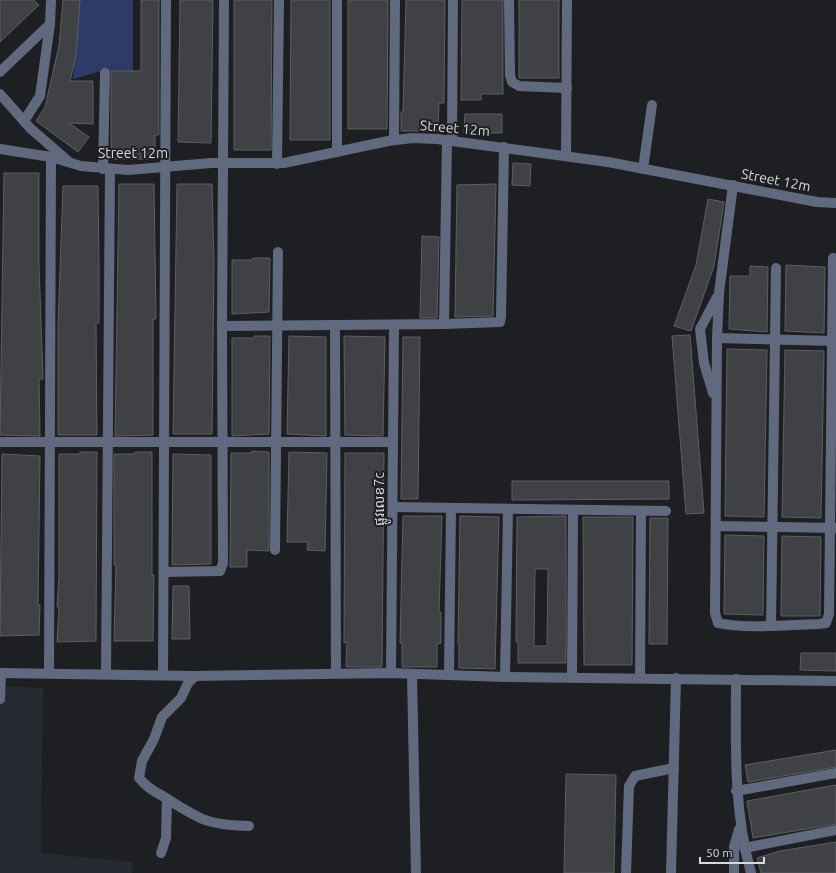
<svg xmlns="http://www.w3.org/2000/svg" width="836" height="873" font-family="Ubuntu,'Noto Sans Khmer',sans-serif">
<style>
.built{fill:#262930}
.green{fill:#2f3b67}
.building{fill:#404145;stroke:#5d5f63;fill-rule:evenodd}
.lines{fill:none;stroke-linecap:round;stroke-linejoin:round}
.minor{stroke:#61697f;stroke-width:10}
.labels{text-anchor:middle;dominant-baseline:central;stroke-width:4;stroke-linejoin:round;paint-order:stroke}
.street-label{font-size:14px;fill:#d9d9dc;stroke:#1e1f22}
</style>
<rect width="100%" height="100%" fill="#1e1f22"/>
<polygon class="built" points="0,686 43,688 41,853 133,862 132,873 0,873"/>
<polygon class="green" points="78,0 133,0 133,72 101,71 73,79"/>
<g class="building">
<polygon points="0,0 34,0 39,5 0,42"/>
<polygon points="63,0 80,0 76,55 70,81 93,81 93,124 69,123 89,137 78,152 36,121 45,107 59,46"/>
<polygon points="141,0 159,0 159,135 155,135 155,159 111,159 111,71 141,71"/>
<polygon points="180,0 213,0 211,143 178,142"/>
<polygon points="234,0 272,0 271,150 234,150"/>
<polygon points="291,0 330,0 330,140 290,140"/>
<polygon points="348,0 388,0 387,129 348,129"/>
<polygon points="406,0 445,0 444,103 439,103 438,131 401,131 401,112 403,112"/>
<polygon points="462,0 503,0 503,94 481,94 481,100 461,100"/>
<rect x="519" y="0" width="40" height="78"/>
<polygon points="465,114 502,114 502,133 464,133"/>
<polygon points="513,163 531,164 530,186 512,185"/>
<polygon points="4,173 39,173 39,266 43,379 39,379 40,436 0,435"/>
<polygon points="119,184 154,184 156,319 153,319 153,435 115,436"/>
<polygon points="177,184 212,184 214,263 212,434 173,434"/>
<polygon points="496,184 493,316 455,317 457,185"/>
<polygon points="63,186 98,186 99,266 99,323 96,323 97,435 58,435 58,326"/>
<polygon points="708,199 724,202 714,266 691,331 674,326 696,265"/>
<polygon points="422,236 439,237 437,318 420,318"/>
<polygon points="253,258 270,258 269,312 232,314 232,260 253,260"/>
<polygon points="786,265 825,267 824,333 785,331"/>
<polygon points="750,266 768,267 767,332 729,329 730,276 750,276"/>
<polygon points="690,335 704,513 686,514 672,336"/>
<polygon points="254,336 270,336 269,434 232,436 232,338 254,338"/>
<polygon points="289,336 326,337 326,436 287,434"/>
<polygon points="344,336 385,337 383,436 345,435"/>
<polygon points="403,337 420,337 418,499 401,499"/>
<polygon points="727,349 767,350 764,517 725,516"/>
<polygon points="785,350 824,351 821,518 782,517"/>
<polygon points="252,451 269,452 269,551 247,550 247,567 230,567 231,453 252,453"/>
<polygon points="80,452 97,452 96,641 57,642 59,607 57,607 59,576 59,454 80,454"/>
<polygon points="135,452 152,452 152,575 154,575 153,641 114,641 116,565 114,565 114,454 135,454"/>
<polygon points="289,452 327,453 325,551 307,550 308,542 287,542"/>
<polygon points="345,453 384,453 382,667 346,667 347,642 344,643"/>
<polygon points="2,454 40,456 38,605 40,605 39,635 0,636"/>
<polygon points="173,454 211,455 211,564 172,565"/>
<polygon points="512,481 669,481 669,499 512,500"/>
<polygon points="403,516 442,516 439,612 441,612 441,643 437,644 437,667 402,667 402,643 400,643"/>
<polygon points="460,516 499,517 495,669 459,668 459,644 458,644"/>
<path d="M566 516V663H518V642H516L517 517ZM535 569H548L547 646H534Z"/>
<polygon points="583,517 633,517 632,665 584,665"/>
<polygon points="650,518 668,518 667,644 649,644"/>
<polygon points="725,535 764,536 763,615 724,614"/>
<polygon points="782,536 821,537 820,616 781,616"/>
<polygon points="173,586 189,586 190,639 172,639"/>
<polygon points="801,653 836,653 836,671 800,670"/>
<polygon points="836,750 836,767 748,782 745,765"/>
<polygon points="566,774 616,775 614,873 564,873"/>
<polygon points="836,785 836,824 753,838 747,801"/>
<polygon points="836,842 836,873 761,873 757,858 780,851"/>
</g>
<g class="lines">
<g class="minor">
<polyline points="509,0 510,75 512,82 519,86 567,88"/>
<polyline points="0,72 50,24"/>
<polyline points="0,94 30,128 68,161"/>
<polyline points="24,121 40,96 50,24 51,0"/>
<polyline points="394,140 395,0"/>
<polyline points="452,141 453,0"/>
<polyline points="0,149 51,157 81,166 128,170 211,163 284,163 388,141 412,138 437,139 608,162 817,202 836,203"/>
<polyline points="337,152 337,0"/>
<polyline points="566,155 567,0"/>
<polyline points="277,164 279,0"/>
<polyline points="103,169 105,73"/>
<polyline points="643,169 652,105"/>
<path d="M733 185 719 293 717 338 715 613 718 623C744 629 790 625 819 624L826 623 829 614 833 258"/>
<polyline points="444,324 500,322 501,317 504,147"/>
<polyline points="335,325 336,673"/>
<polyline points="222,326 444,324 447,140"/>
<polyline points="717,338 836,341"/>
<polyline points="713,393 704,363 700,329 717,297"/>
<polyline points="0,442 393,442"/>
<polyline points="393,507 666,511"/>
<polyline points="716,526 836,528"/>
<polyline points="275,550 278,252"/>
<polyline points="164,572 220,571 223,563 222,326 224,0"/>
<polyline points="771,625 776,268"/>
<polyline points="0,673 195,676 391,673 505,677 836,681"/>
<polyline points="49,673 51,157"/>
<polyline points="391,673 394,325"/>
<polyline points="106,674 110,169"/>
<polyline points="412,674 416,873"/>
<polyline points="449,674 451,508"/>
<polyline points="163,675 166,0"/>
<path d="M195 676 188 683 181 698 162 717 154 739 142 761 139 778C147 788 156 792 166 798 200 820 208 825 249 826"/>
<polyline points="505,677 508,509"/>
<polyline points="572,677 573,510"/>
<polyline points="640,678 641,511"/>
<path d="M736 679C736 746 733 808 751 873"/>
<polyline points="0,699 1,673"/>
<polyline points="736,791 836,773"/>
<polyline points="744,848 836,830"/>
<polyline points="161,853 166,838 167,799"/>
<polyline points="626,873 629,786 635,776 674,768"/>
<polyline points="671,873 676,678"/>
<polyline points="734,873 734,847 739,829"/>
</g>
</g>
<g class="labels">
<g class="street-label">
<text transform="translate(455 128) rotate(5)">Street 12m</text>
<text x="133" y="153">Street 12m</text>
<text transform="translate(776 180) rotate(11)">Street 12m</text>
<text transform="translate(379 499) rotate(-90)">ផ្លូវលេខ7c</text>
</g>
</g>
<path d="M700 857v6h64v-6" fill="none" stroke="#d9d9dc" stroke-width="2"/>
<text x="706" y="857" font-size="12" fill="#d9d9dc" stroke="#1e1f22" stroke-width="3" paint-order="stroke">50 m</text>
</svg>
